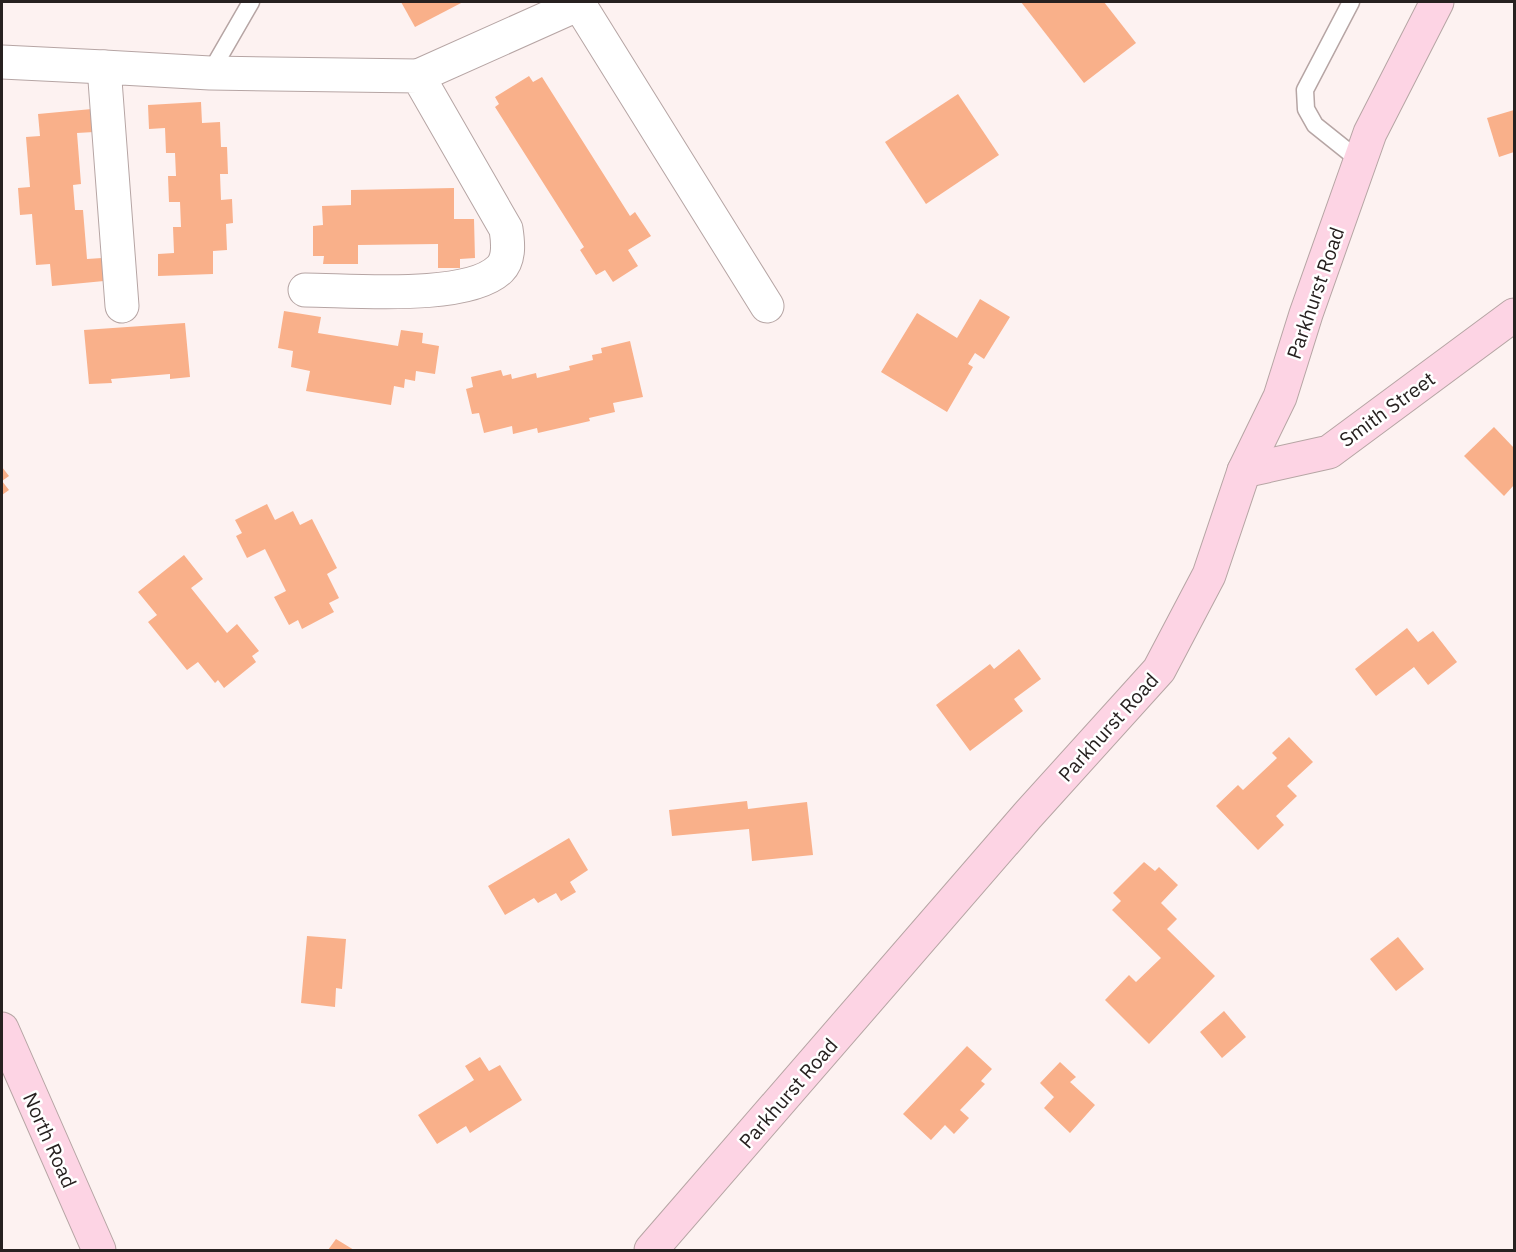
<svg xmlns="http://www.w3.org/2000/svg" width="1516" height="1252" font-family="'IBM Plex Sans',sans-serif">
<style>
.building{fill:#f9b08a}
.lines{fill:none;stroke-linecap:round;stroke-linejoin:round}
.lane-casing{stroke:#b6a5a4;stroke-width:19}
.street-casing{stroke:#b6a5a4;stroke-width:35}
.secondary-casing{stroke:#b6a5a4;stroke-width:35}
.lane{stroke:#fff;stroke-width:16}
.street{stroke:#fff;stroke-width:33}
.secondary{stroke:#fdd4e4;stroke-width:33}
.labels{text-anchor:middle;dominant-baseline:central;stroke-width:5;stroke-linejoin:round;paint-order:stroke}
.street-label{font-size:20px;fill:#272120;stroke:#fff}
</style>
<rect width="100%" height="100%" fill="#fdf2f1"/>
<g class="building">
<polygon points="401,2 463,2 415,27"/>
<polygon points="1021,2 1104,2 1136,43 1084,83"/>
<polygon points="529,76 533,82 542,77 630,216 635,212 651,236 628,250 638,266 613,282 605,270 596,275 580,250 584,247 495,107 499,104 495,97"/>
<polygon points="958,94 999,155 926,204 885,142"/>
<polygon points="201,102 202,123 220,122 221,147 227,147 228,174 220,174 221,200 232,199 233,223 226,224 227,250 213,251 213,274 158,276 158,254 174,253 173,227 181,227 180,202 169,202 168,176 176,176 175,153 166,153 165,128 149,129 148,105"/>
<polygon points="92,109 94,132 77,133 81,184 73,185 75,210 83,210 87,259 102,258 104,281 52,286 50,264 36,265 32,214 20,215 18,188 30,187 26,137 40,136 38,114"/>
<polygon points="1514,110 1514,152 1499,157 1487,118"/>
<polygon points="454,188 454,219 474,219 475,258 460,259 460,268 438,268 438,244 358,245 358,264 323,264 324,256 313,256 313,226 323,225 322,206 351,205 351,190"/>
<polygon points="980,299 1010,317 984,359 975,353 968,364 973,367 947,412 881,372 917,313 957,338"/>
<polygon points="284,311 321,317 318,333 398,346 401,330 423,333 422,343 439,346 435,374 416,371 415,381 405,379 404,388 394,386 391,405 306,391 310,371 291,367 293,351 278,348"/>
<polygon points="185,323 190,377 170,379 170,374 111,379 112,383 89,384 84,330"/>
<polygon points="630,341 643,397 613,403 615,412 589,418 590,421 538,433 537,428 513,434 512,426 484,433 479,413 472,414 466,389 473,387 471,377 501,370 503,376 511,374 512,379 536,373 537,378 570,370 569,366 593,360 592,355 602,353 601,348"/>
<polygon points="1494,427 1514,448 1514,485 1504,496 1464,456"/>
<polygon points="2,467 9,476 2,481 9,490 2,495"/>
<polygon points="267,504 275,520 293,511 300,525 312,519 337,568 327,574 339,598 329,603 334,612 302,629 298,620 289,625 274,597 286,591 265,549 247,558 236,536 242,533 235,520"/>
<polygon points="184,555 203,579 191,588 227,633 237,624 259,651 252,656 256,662 224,688 218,680 215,683 198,662 187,670 148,622 157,615 138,592"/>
<polygon points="1407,628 1418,642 1433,631 1457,662 1428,685 1414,667 1376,696 1355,669"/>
<polygon points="1019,649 1041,679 1014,699 1023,711 970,751 936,705 990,664 994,669"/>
<polygon points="1289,737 1313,762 1287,786 1297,796 1276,816 1284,825 1258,850 1216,806 1238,785 1243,790 1277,758 1272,753"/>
<polygon points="747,801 748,809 807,802 813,855 752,861 749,829 672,836 669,810"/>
<polygon points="569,838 588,870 570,882 576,892 561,901 556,893 538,903 534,898 505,915 488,886"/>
<polygon points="1144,862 1155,871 1159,867 1178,885 1161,903 1177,919 1167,929 1215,976 1149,1044 1105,1000 1129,975 1136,982 1161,958 1112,910 1121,901 1113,893"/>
<polygon points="307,936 346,939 342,989 336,988 335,1007 301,1003"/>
<polygon points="1398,937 1424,969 1396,991 1370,959"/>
<polygon points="1224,1011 1246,1037 1222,1058 1200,1032"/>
<polygon points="967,1046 992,1069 981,1081 985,1084 960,1110 969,1118 954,1134 945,1125 931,1140 903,1114"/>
<polygon points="480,1057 489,1071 500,1065 522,1100 470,1133 466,1126 437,1144 418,1115 474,1080 465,1066"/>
<polygon points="1060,1062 1076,1077 1070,1082 1095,1105 1070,1133 1044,1108 1054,1097 1040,1083"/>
<polygon points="336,1239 354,1250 328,1250"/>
</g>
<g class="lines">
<g class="lane-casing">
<g id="lane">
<polyline points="1351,2 1305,90 1306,109 1315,125 1360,161"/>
<polyline points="210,73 251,2"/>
</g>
</g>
<g class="street-casing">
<g id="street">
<polyline points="2,62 104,67"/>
<polyline points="418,76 579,4 767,306"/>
<path d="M122 306 104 67 210 73 418 76 506 229C508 242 510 259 500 269 468 301 351 290 305 290"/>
</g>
</g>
<g class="secondary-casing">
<g id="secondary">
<polyline points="1244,471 1329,452 1514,315"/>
<polyline points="2,1029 99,1250"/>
<polyline points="651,1250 1027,816 1159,670 1209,575 1244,471 1280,397 1306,314 1370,133 1437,2"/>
</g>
</g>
<use href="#lane" class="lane"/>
<use href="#street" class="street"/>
<use href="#secondary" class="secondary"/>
</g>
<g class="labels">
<g class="street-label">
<text transform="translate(1315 293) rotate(-71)">Parkhurst Road</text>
<text transform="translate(1387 409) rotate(-36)">Smith Street</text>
<text transform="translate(1108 727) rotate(-48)">Parkhurst Road</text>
<text transform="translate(788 1093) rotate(-49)">Parkhurst Road</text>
<text transform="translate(50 1140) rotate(66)">North Road</text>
</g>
</g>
<rect width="1516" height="1252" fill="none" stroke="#272120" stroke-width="6"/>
</svg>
